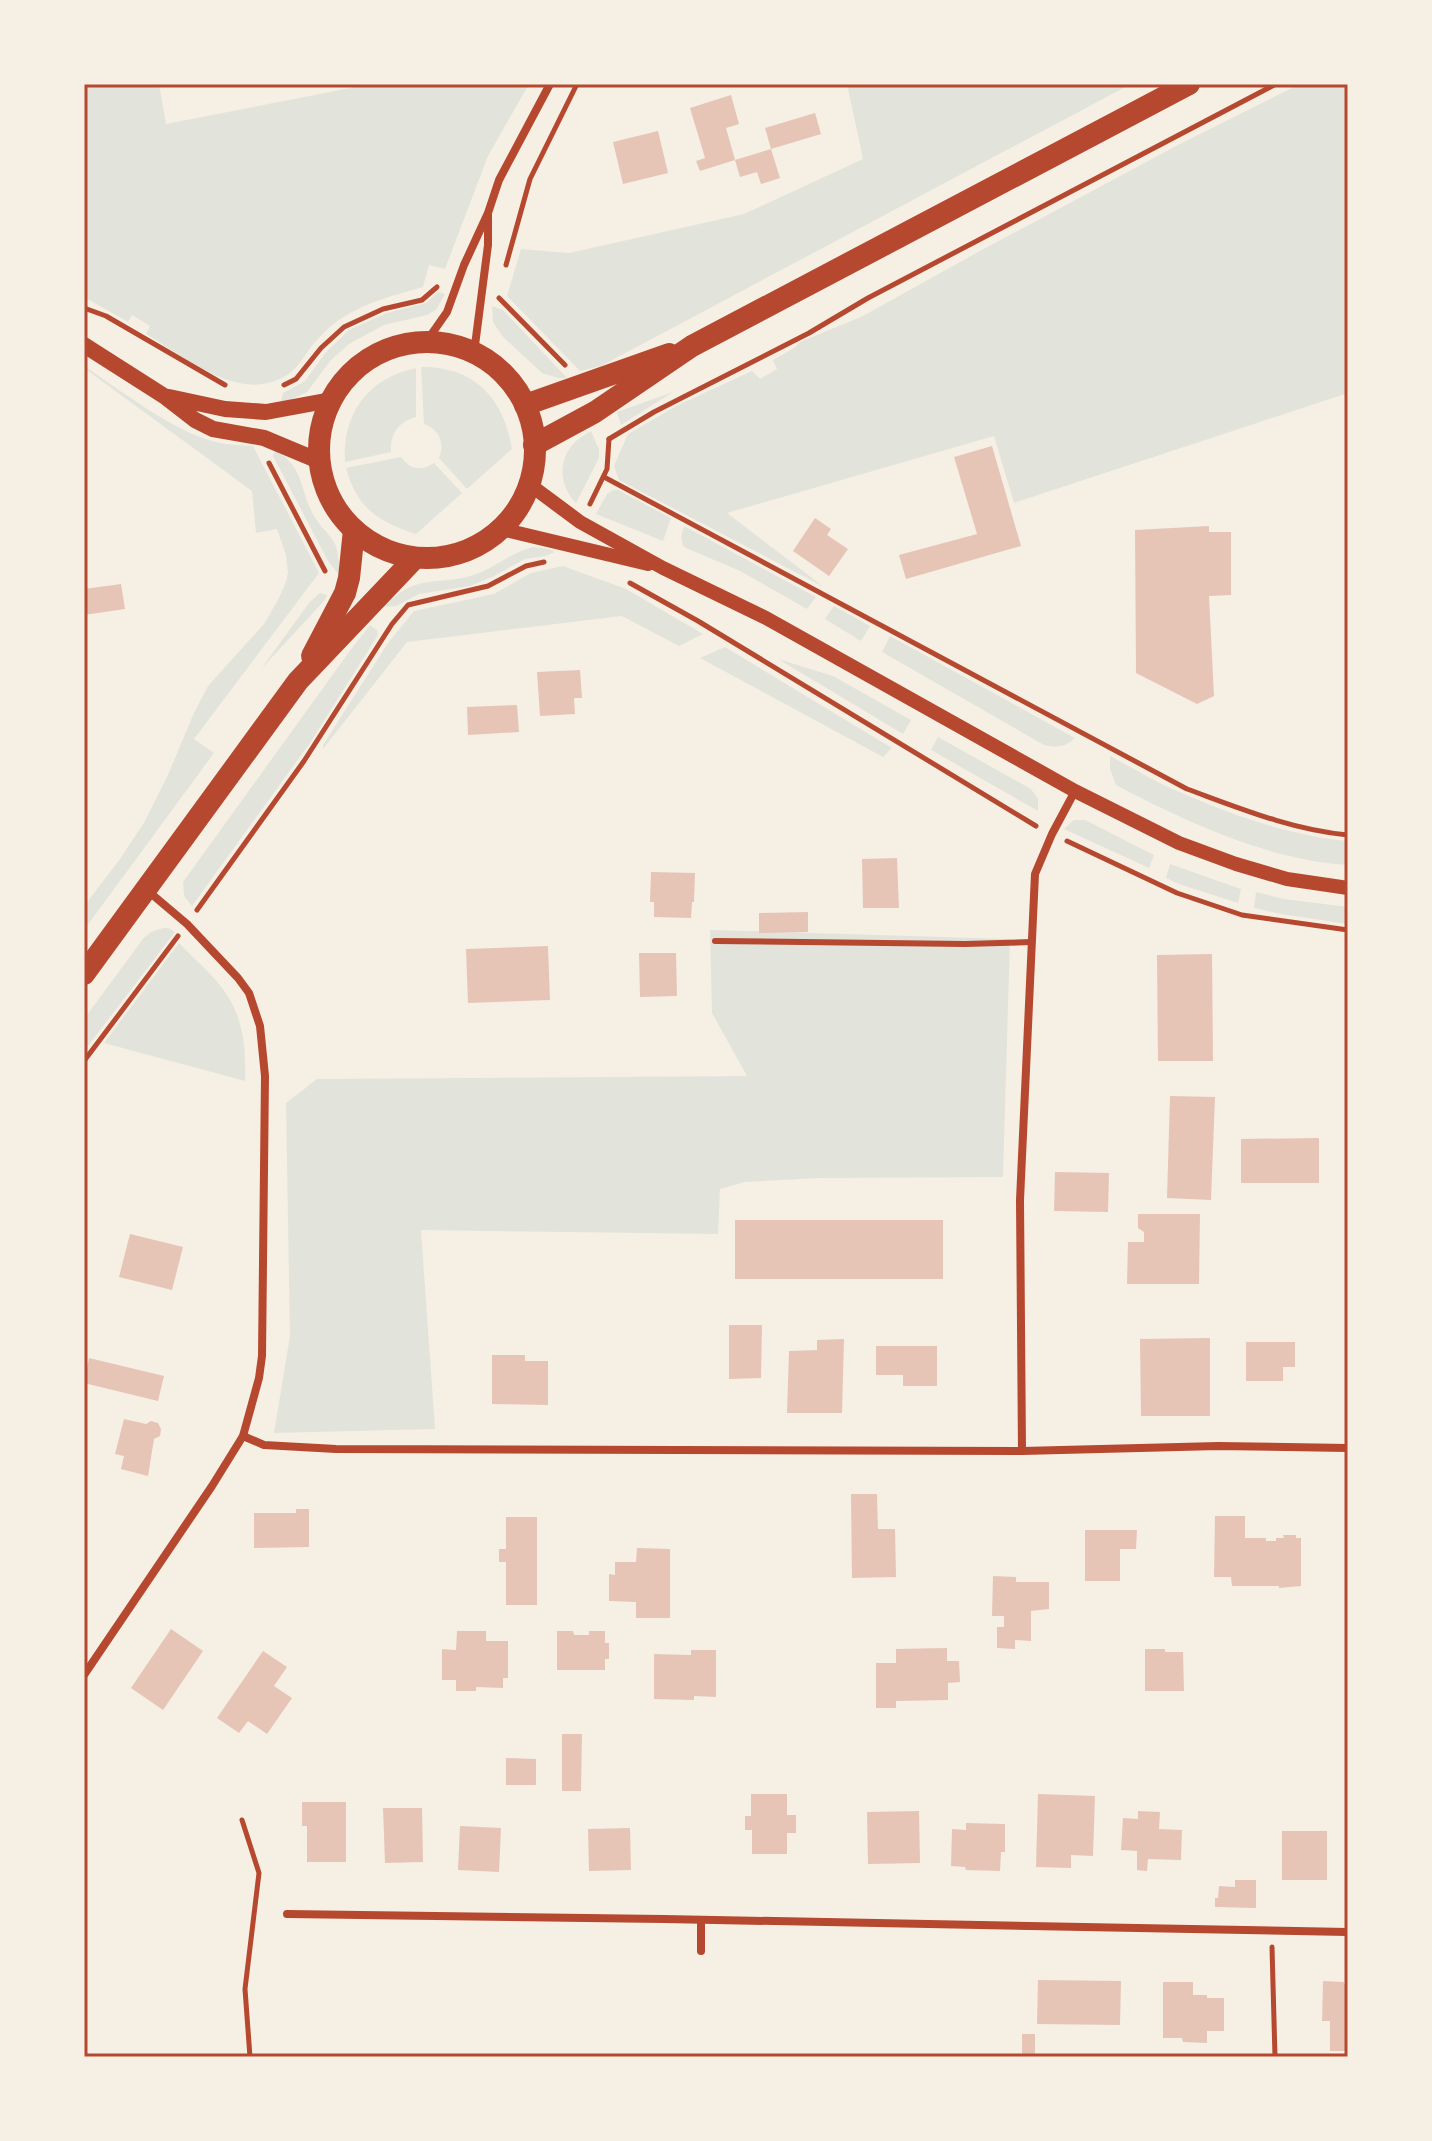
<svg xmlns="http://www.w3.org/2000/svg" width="1432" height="2141" font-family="'PT Sans',sans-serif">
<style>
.green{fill:#e2e4dc}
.building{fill:#e6c5b7}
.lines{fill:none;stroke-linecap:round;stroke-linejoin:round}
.path{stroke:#b5482f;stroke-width:5}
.service{stroke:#b5482f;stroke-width:6}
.minor{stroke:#b5482f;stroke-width:8}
.tertiary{stroke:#b5482f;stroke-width:14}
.secondary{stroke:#b5482f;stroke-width:16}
.trunk{stroke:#b5482f;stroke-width:22}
.neatline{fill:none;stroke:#b5482f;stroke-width:3}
</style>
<rect width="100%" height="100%" fill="#f6efe4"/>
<g class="green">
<path d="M84 84H159L166 124 371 84H529L488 156 445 269 429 265 423 287C396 295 366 302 342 318 331 325 319 337 311 347 305 355 299 366 291 372 244 408 187 358 146 334L150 326 132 315 128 322 84 297Z"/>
<polygon points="847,84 1131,84 601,366 580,371 507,296 521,249 569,253 744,214 863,159"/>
<polygon points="1300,84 1348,84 1348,393 1014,503 994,436 727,513 824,587 619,480 614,466 628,434 678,405 752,371 760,379 777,369 773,360 794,348 800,342 863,316 978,252 1178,145"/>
<polygon points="438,292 445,294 436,310 427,315 384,325 349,344 331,360 307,392 289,400 281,401 283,393 305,381 326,352 349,330 387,313 426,303"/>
<polygon points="492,306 503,310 567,378 558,378 542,373 503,337 493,322"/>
<path d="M84 366C119 389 170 429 209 440 224 445 239 445 253 446L319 573 194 739 214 753 84 930V906L120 859 145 821 167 777 194 713 208 686 264 624 278 600 286 582 288 572 286 555 277 529 256 533 252 491 84 368Z"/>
<path d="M421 367C475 366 504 399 512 449L467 489 439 458C445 443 440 430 424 424Z"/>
<path d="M416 368V417C398 422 390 434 391 452L345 462C342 414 368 378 416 368Z"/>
<polygon points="673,392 621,425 617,412"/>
<path d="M591 431 599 450V458L576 503C560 487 557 461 574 443 579 438 586 434 591 431Z"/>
<path d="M275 451C306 466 299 494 316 519 321 528 331 535 335 544 339 554 339 565 340 576L328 561 273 456Z"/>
<path d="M401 457C409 469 421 472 434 463L462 493 416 534C378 522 357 508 346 468Z"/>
<polygon points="613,490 618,490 671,518 663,541 596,514 607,494"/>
<polygon points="684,526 816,597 807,609 740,571 686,548 683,546 681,537"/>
<path d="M533 547 549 549 555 552 545 556 525 559 492 577 470 586 419 594 396 606 383 607C391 600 399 592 408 588 428 578 454 583 476 574 496 567 512 552 533 547Z"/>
<polygon points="563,566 626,589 703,634 679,646 622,616 407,642 323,749 323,745 388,643 414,611 494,594 531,573"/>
<polygon points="320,593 327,595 324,601 261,669 309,603"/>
<polygon points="834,606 870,626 861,641 825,619"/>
<polygon points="370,625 377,630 378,635 310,743 192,906 184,896 183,882 349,652"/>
<path d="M890 636 1075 738C1066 747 1056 748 1044 745L882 652Z"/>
<polygon points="725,647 892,748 883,757 700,658"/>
<polygon points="778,659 833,676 911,720 903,734"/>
<polygon points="938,737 1031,789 1038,799 1038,811 931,750"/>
<path d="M1110 756C1134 769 1157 783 1182 793 1234 816 1292 836 1348 841V865C1268 860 1186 822 1116 785L1110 769Z"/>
<polygon points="1074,820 1085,820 1154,855 1149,868 1064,829"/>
<polygon points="1170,864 1241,889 1238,903 1179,884 1166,878"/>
<polygon points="1256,892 1284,899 1348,907 1348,924 1281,914 1254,908"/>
<polygon points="163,928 168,928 175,932 84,1051 84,1019 143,939 151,932"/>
<polygon points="710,930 1010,939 1003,1177 819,1178 745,1182 720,1189 718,1234 421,1230 435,1429 274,1433 290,1336 286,1103 317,1079 747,1076 712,1013"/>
<path d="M179 943C195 960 215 976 227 995 244 1021 246 1051 245 1081L104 1043Z"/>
</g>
<g class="building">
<polygon points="731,95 739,124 726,128 735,160 700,171 696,161 705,158 690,108"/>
<polygon points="815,113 821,134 771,149 765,128"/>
<polygon points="658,131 668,173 623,184 613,142"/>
<polygon points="771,149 780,178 761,184 757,172 740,177 735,160"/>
<polygon points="992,446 1021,546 906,579 899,555 977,534 954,457"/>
<polygon points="815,518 831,529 827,535 848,549 829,576 793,551"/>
<polygon points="1209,526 1209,532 1231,532 1231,595 1209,596 1214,696 1197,704 1136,673 1135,530"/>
<polygon points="121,584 125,609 84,615 84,589"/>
<polygon points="580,670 582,698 574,698 575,714 540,716 537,672"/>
<polygon points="517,705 519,732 468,735 467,707"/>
<polygon points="897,858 899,908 863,908 862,859"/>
<polygon points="651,872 695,873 694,902 692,902 691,918 654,917 654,902 650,902"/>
<polygon points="808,912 808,932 759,933 759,913"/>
<polygon points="548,946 550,1000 468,1003 466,949"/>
<polygon points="639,953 676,953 677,996 640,997"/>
<polygon points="1212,954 1213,1061 1158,1061 1157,955"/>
<polygon points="1170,1096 1215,1097 1211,1200 1167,1198"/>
<polygon points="1319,1138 1319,1183 1241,1183 1241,1139"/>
<polygon points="1055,1172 1109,1173 1108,1212 1054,1211"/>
<polygon points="1138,1214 1200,1214 1199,1284 1127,1284 1128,1242 1144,1242 1144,1232 1138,1228"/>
<rect x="735" y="1220" width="208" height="59"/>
<polygon points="130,1234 183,1247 172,1290 119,1277"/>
<polygon points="729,1325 762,1325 761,1378 729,1379"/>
<polygon points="1210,1338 1210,1416 1141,1416 1140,1339"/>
<polygon points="844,1339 842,1413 787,1413 789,1351 817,1350 817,1340"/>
<polygon points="1246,1342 1295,1342 1295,1367 1283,1367 1283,1381 1246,1381"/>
<polygon points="876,1346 937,1346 937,1386 903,1386 903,1375 876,1375"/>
<polygon points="492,1355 525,1355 525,1361 548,1361 548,1405 492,1404"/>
<polygon points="89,1358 164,1376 158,1401 84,1383"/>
<polygon points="124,1419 146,1424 151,1421 158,1423 161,1429 160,1436 154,1439 148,1476 121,1469 124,1456 115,1454"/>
<polygon points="851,1494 877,1494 878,1529 895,1529 896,1577 852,1578"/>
<polygon points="296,1509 309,1509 309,1547 254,1548 254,1513 296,1513"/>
<polygon points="1215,1516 1245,1516 1245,1538 1266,1538 1266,1541 1276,1541 1276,1538 1284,1538 1283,1535 1296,1535 1296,1538 1301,1538 1301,1586 1279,1588 1279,1586 1232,1586 1231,1577 1214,1577"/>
<polygon points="506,1517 537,1517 537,1605 506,1605 506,1562 499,1562 499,1549 506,1549"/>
<polygon points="1085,1530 1137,1530 1136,1549 1120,1549 1120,1581 1085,1581"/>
<polygon points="637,1548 670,1549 670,1618 636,1618 636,1602 609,1601 609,1574 615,1575 615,1562 636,1562"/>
<polygon points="993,1576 1016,1577 1016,1582 1049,1582 1049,1609 1031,1611 1031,1641 1015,1640 1015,1649 997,1648 997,1627 1004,1627 1004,1616 992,1616"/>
<polygon points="171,1629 203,1651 163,1710 131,1688"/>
<polygon points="457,1631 486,1631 486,1641 508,1641 508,1678 503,1678 503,1688 476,1687 476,1691 456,1691 456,1680 442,1680 442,1649 456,1650"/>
<polygon points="557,1631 573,1631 574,1635 589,1635 589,1631 605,1631 605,1643 609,1643 609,1659 605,1659 605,1670 557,1670"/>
<polygon points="947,1648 947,1661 959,1661 960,1682 948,1683 948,1700 896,1701 896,1708 876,1708 876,1663 896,1663 896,1649"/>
<polygon points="1145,1649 1165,1649 1165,1652 1183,1652 1184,1691 1145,1691"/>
<polygon points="691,1650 716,1650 716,1697 694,1696 694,1700 654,1699 654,1654 691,1655"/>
<polygon points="263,1651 287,1667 274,1686 292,1698 267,1734 248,1721 239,1733 217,1718"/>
<polygon points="562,1734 582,1734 581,1791 562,1791"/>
<polygon points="506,1758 536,1759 536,1785 506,1785"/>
<polygon points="751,1794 787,1794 787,1815 796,1815 796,1833 787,1833 787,1854 752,1854 752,1830 745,1830 745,1816 751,1816"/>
<polygon points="1038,1794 1095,1796 1093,1856 1071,1855 1071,1868 1036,1867"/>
<polygon points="302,1802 346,1802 346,1862 307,1862 307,1826 302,1826"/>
<polygon points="383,1808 422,1808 423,1862 385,1863"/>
<polygon points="919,1811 920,1863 868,1864 867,1812"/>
<polygon points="1138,1811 1160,1812 1159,1829 1182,1830 1181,1860 1148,1859 1147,1871 1137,1870 1137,1851 1121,1850 1123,1818 1138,1819"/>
<polygon points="966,1823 1005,1824 1005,1852 1001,1852 1000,1871 966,1870 965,1867 951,1866 952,1829 966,1830"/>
<polygon points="460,1826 501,1828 499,1872 458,1870"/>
<polygon points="630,1828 631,1870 589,1871 588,1829"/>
<rect x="1282" y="1831" width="45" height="49"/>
<polygon points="1235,1880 1256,1880 1256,1908 1215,1907 1215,1898 1218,1898 1219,1886 1235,1887"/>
<polygon points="1038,1980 1121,1981 1120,2025 1037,2024"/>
<polygon points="1323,1981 1344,1982 1344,1984 1348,1984 1348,2051 1330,2051 1330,2021 1322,2021"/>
<polygon points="1163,1982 1193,1982 1193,1995 1207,1995 1207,1998 1224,1998 1224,2031 1207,2031 1207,2043 1183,2042 1182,2038 1163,2038"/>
<rect x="1022" y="2034" width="13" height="22"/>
</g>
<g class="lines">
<g class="path">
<polyline points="506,265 530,179 577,84"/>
<polyline points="499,298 565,365"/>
<polyline points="84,308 106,316 225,385"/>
<polyline points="284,385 296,379 321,348 344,327 383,309 422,300 437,287"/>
<polyline points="609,439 654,412 809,333 868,298 1276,84"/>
<polyline points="269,463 325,571"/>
<path d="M604 477 1187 789C1239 808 1292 830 1348 835"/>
<polyline points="590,504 607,469 609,439"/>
<polyline points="630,583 698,621 1036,826"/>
<polyline points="1067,841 1177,893 1242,915 1348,930"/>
<polyline points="197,910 304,761 392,624 408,605 488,586 526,566 544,562"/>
<polyline points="84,1061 178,936"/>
<polyline points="242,1820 259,1873 245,1989 250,2057"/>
<polyline points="1272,1947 1275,2057"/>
</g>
<polyline class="service" points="715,941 965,944 1031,942"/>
<g class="minor">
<polyline points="426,342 447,312 464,265 488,213 499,180 550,84"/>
<polyline points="474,353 488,245 488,215"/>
<polyline points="243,1436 264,1445 336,1449 1022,1451 1218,1446 1348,1448"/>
<polyline points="1022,1451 1020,1200 1035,874 1052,834 1075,791"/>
<polyline points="84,1675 212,1486 243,1436 259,1378 262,1356 265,1076 260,1026 249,993 238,978 187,924 148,891"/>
<polyline points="287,1914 664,1919 1348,1932"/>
<polyline points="701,1951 701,1920"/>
</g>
<g class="tertiary">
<polyline points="529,484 580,522 663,568 766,618 1075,791 1179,843 1236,864 1287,879 1348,888"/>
<polyline points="501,529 648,564"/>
</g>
<g class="secondary">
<polyline points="84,345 164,396 195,420 213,429 264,438 319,461"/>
<polyline points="169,397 225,409 266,412 331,400"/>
</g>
<g class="trunk">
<circle cx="427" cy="450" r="108"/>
<polyline points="525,405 669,354"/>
<polyline points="534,445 595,412 692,346 1189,84"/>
<polyline points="312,656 345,593 349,578 354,530"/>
<polyline points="84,974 298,681 415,558"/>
</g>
</g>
<rect width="1432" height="2141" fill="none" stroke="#f6efe4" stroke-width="172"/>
<rect x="86" y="86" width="1260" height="1969" class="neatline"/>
</svg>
